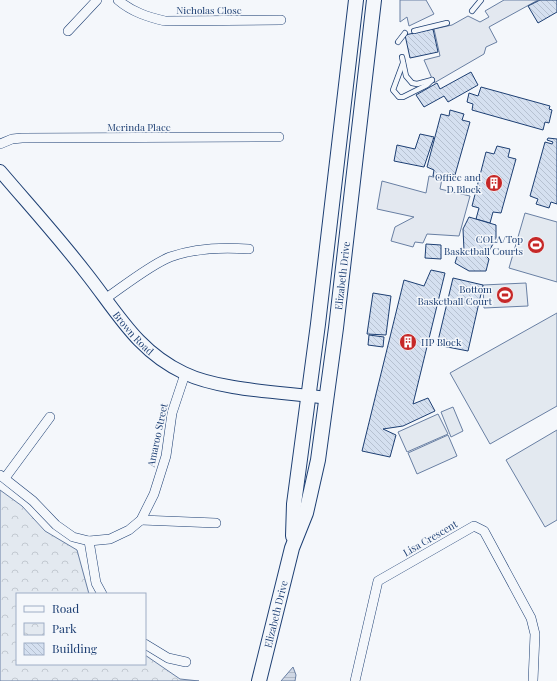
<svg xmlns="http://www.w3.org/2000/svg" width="557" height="681" font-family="'Playfair Display',serif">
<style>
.park{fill:url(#park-crowns);stroke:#687fa3}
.pitch{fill:#e3e9f0;stroke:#687fa3}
.parking{fill:#e3e8f0;stroke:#687fa3}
.water{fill:url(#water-rules);stroke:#687fa3}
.building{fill:url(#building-back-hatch);stroke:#1d3f73}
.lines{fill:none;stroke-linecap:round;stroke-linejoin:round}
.lane-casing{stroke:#1d3f73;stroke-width:6}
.street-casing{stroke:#1d3f73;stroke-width:10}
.secondary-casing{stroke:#1d3f73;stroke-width:14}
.primary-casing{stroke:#1d3f73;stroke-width:16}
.lane{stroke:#f4f7fb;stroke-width:4.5}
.street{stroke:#f4f7fb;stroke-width:9}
.secondary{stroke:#f4f7fb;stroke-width:12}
.primary{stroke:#f4f7fb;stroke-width:14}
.labels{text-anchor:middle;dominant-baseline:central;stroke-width:3;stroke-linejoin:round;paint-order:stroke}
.street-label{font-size:10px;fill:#1d3f73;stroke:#f4f7fb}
.poi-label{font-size:10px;fill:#1d3f73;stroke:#f4f7fb;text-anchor:end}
</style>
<defs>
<pattern id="park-crowns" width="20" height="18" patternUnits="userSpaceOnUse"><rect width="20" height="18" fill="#e3e9f0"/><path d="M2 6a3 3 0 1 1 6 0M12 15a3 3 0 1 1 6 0" fill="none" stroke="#c2c9d1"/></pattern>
<pattern id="water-rules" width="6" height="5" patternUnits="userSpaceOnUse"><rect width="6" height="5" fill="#cfd7e4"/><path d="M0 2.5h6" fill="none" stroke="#b1bac7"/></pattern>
<pattern id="building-back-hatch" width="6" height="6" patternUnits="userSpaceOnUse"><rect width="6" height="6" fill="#d5e0f0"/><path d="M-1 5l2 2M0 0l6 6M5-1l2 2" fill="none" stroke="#b6c1d1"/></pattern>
</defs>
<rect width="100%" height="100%" fill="#f4f7fb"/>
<polygon class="park" points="0,490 22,506 45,531 77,550 89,594 17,594 17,664 145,664 145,655 180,679 199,681 0,681"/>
<g class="pitch">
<polygon points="525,213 557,222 557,282 509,268"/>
<polygon points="526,283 528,306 484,308 483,285"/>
<polygon points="557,313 557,406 490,444 450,373"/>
<polygon points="453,407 463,431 451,437 441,412"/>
<polygon points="438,414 448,434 407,452 398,432"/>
<polygon points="557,430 557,520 545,527 506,460"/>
<polygon points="448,435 457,456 417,474 408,453"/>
</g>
<g class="parking">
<polygon points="400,0 426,0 434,14 409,26 407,17 400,22"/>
<polygon points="504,0 538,0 489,27 497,42 486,47 484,54 434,83 424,60 440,56 434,29 452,25 468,16 480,22 489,17 485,11"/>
<polygon points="429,176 442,179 440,189 470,196 459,236 427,234 423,243 415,242 413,247 391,241 395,227 414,217 377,209 382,181 426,193"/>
</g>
<polygon class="water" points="293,667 296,675 295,681 281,681"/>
<g class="building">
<polygon points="540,0 557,0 557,12 538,23 528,6"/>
<polygon points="433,29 438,52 410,58 405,35"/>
<polygon points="471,72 478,85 448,102 444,96 424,107 416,95 437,83 440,89"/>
<polygon points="481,87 550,106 549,109 552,110 549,123 545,122 543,130 472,110 473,104 467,102 469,93 478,96"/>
<polygon points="450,110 464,114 462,120 470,122 455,175 448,173 446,179 433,176 434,170 427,167 441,114 449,116"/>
<polygon points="420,134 434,137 424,167 394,161 397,145 415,149"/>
<polygon points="548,138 557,139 557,204 551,202 549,208 536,204 538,199 530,196 545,142 552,144 553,142 547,140"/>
<polygon points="497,146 510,149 508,157 516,159 501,213 493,212 490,223 476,219 479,208 472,206 486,152 494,154"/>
<polygon points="469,217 496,225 496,239 486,256 489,259 486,271 469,271 455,263 459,250 464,250 463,229"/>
<polygon points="426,244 441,245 441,259 425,258"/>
<polygon points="431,270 445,273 413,404 428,398 435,411 403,426 383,429 396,435 390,457 362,451 404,280 424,286"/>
<polygon points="453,278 483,285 468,351 437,345"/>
<polygon points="373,293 391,296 386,335 367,334"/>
<polygon points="369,335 384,337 383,347 368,345"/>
</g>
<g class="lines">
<g class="lane-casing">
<g id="lane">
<polyline points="472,11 481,0"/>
<polyline points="414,31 447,23"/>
<polyline points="398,42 405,33"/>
<polyline points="402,57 406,76 412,83 417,84 432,80"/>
<polyline points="403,63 393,90 399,97 403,97 427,85 432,80"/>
</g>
</g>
<g class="street-casing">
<g id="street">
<path d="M118 0C132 12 148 17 165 21L281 20"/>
<polyline points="68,31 97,0"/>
<polyline points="0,144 12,139 22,138 279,137"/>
<path d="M105 299C124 286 150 265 170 257 195 248 223 247 249 249"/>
<polyline points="0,475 33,501 56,525 73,537 89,541 110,539 129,530 141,520 154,494 166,456 172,413 185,374"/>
<polyline points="5,478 50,417"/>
<polyline points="141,520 216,523"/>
<polyline points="89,541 96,583 102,594"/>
<polyline points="145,644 168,658 186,662"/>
<polyline points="355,681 378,581 474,526 484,531 531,618 535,634 533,681"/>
</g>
</g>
<g class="secondary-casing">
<g id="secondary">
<path id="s1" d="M0 171C29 205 59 238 86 273 117 312 137 351 184 373 221 391 285 392 327 398"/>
</g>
</g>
<g class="primary-casing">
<g id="primary">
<polyline points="293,536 294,504 318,324 356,0"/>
<path id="s2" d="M259 681 292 548 306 513 318 460 336 328 374 0"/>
</g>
</g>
<use href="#lane" class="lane"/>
<use href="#street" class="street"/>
<use href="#secondary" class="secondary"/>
<use href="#primary" class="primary"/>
</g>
<defs>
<g id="building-disc" transform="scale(0.9)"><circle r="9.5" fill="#c62828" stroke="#f4f7fb"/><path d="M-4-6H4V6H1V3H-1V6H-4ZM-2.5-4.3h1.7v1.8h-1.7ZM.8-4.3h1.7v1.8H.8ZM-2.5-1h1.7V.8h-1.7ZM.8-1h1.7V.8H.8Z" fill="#fff"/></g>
<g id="stadium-disc" transform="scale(0.9)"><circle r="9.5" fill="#c62828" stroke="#f4f7fb"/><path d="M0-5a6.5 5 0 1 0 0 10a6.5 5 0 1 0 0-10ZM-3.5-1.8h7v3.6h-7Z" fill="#fff"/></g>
</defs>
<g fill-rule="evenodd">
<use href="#building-disc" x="494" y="183"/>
<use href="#stadium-disc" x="536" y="245"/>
<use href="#stadium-disc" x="505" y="295"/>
<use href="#building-disc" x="408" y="342"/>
</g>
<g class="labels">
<g class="street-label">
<text x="209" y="10">Nicholas Close</text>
<text x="139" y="127">Merinda Place</text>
<text stroke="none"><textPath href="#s2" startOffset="415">Elizabeth Drive</textPath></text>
<text stroke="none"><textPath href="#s1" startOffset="210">Brown Road</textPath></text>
<text transform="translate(157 435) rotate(-78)">Amaroo Street</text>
<text transform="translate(430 538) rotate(-30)">Lisa Crescent</text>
<text stroke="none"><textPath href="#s2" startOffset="69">Elizabeth Drive</textPath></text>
</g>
<g class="poi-label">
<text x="481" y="177">Office and<tspan x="481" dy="12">D Block</tspan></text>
<text x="523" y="239">COLA/Top<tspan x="523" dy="12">Basketball Courts</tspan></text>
<text x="492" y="289">Bottom<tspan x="492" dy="12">Basketball Court</tspan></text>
<text x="421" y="342" text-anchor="start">HP Block</text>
</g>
</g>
<rect x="16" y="593" width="130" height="72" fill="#f4f7fb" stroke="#9eadc5"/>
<rect x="24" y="606" width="20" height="6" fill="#f4f7fb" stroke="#9eadc5"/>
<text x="52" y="613" font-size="12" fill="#1d3f73">Road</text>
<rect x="24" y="623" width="20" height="12" fill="url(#park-crowns)" stroke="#9eadc5"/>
<text x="52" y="633" font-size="12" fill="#1d3f73">Park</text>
<rect x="24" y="643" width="20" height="12" fill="url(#building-back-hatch)" stroke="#9eadc5"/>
<text x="52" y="653" font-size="12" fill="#1d3f73">Building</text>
</svg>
